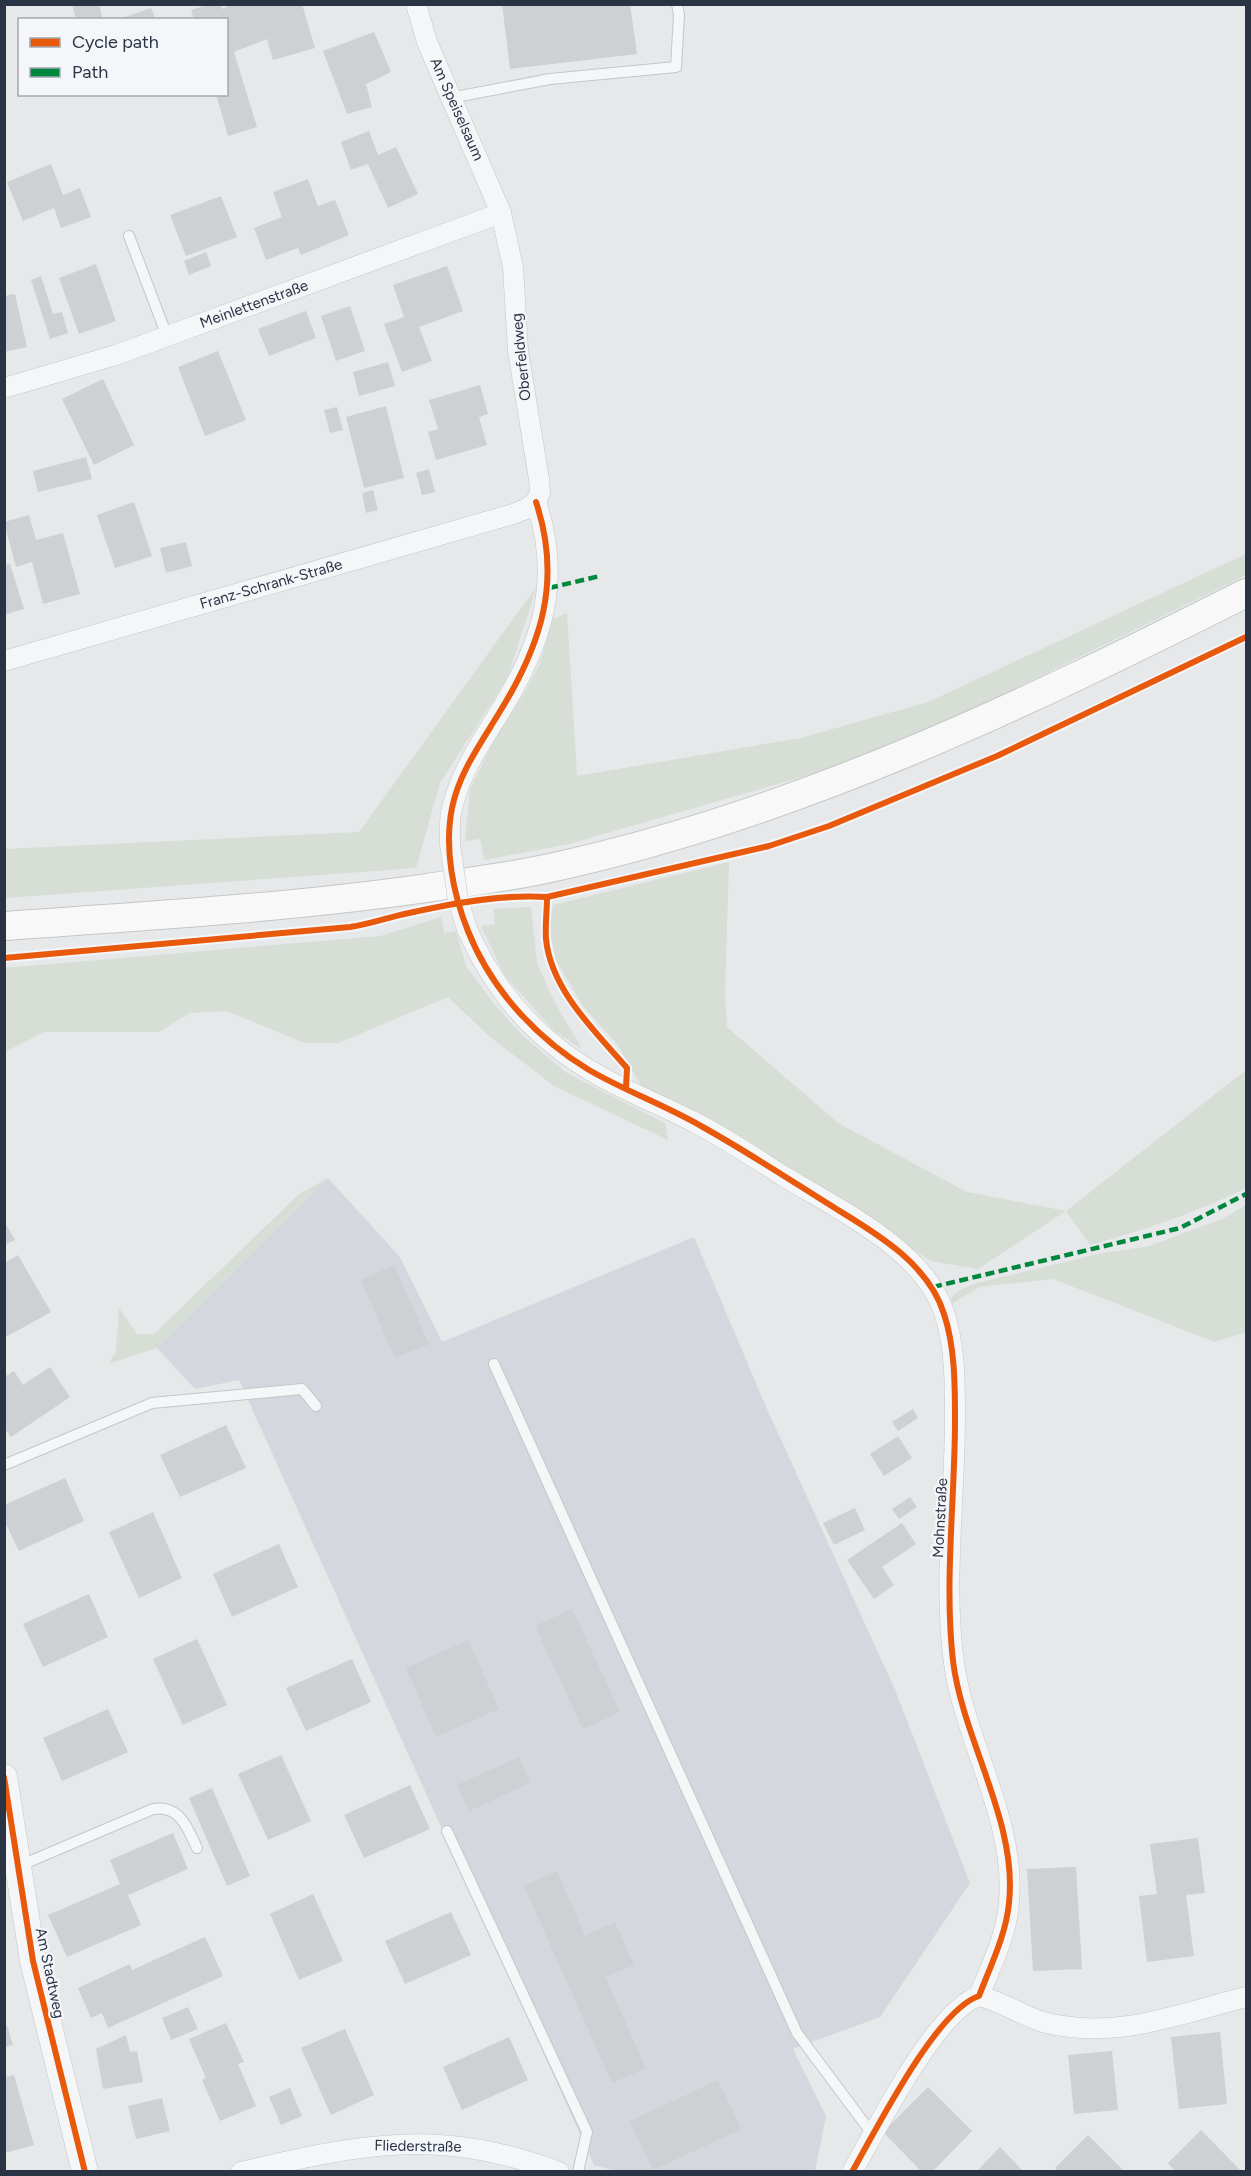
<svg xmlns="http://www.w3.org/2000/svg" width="1251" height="2176" font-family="Figtree,sans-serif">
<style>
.built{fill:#d4d7dd}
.green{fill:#d6ded6}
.building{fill:#ced0d3}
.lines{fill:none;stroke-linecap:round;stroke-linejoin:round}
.service-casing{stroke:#c4c6c8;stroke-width:12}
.minor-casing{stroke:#c4c6c8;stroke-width:21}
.tertiary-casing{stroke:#c4c6c8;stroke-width:27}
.secondary-casing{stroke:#c4c6c8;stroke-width:30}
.service{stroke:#f5f6f7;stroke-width:10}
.minor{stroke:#f5f6f7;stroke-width:20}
.tertiary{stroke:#f5f6f7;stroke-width:26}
.secondary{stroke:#f8f8f8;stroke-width:28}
.minor-bridge-casing{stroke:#c4c6c8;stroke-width:21;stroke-linecap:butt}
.minor-bridge{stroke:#f5f6f7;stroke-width:20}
.quiet{stroke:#00873e;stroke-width:4.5;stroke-dasharray:9 4.5;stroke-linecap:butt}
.cycleway-casing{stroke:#f4f6f9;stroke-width:10}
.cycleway{stroke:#e8590c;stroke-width:6}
.labels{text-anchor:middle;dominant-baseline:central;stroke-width:4.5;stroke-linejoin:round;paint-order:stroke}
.street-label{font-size:15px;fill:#2b3445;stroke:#f4f6f9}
</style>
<rect width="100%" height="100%" fill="#e6e8ea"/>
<polygon class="built" points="328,1178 400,1257 442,1342 694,1237 767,1409 896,1692 970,1883 880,2017 793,2049 826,2116 815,2171 619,2172 594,2165 239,1380 195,1389 157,1348"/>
<g class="green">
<polygon points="1246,554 1246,575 972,710 847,764 569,844 484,860 480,839 465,841 470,789 495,739 524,694 539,665 553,619 567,613 577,776 801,738 928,702"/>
<polygon points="537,586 507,679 440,783 416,868 5,898 5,849 359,832"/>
<path d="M729 862 725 993 727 1027 838 1123 967 1192 1066 1211 1246 1070V1188C1196 1213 1144 1230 1090 1245L1066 1211 978 1269 931 1261 740 1139 643 1089 617 1044 583 1006 555 959 549 925 553 905Z"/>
<polygon points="531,907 537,963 554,1001 582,1049 554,1031 505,976 481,926 495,924 493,909"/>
<polygon points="441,917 444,933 456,931 466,966 494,1004 521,1034 565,1072 665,1123 668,1140 554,1086 489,1036 448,997 338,1043 304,1043 227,1011 190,1013 159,1032 44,1032 5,1052 5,968 380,936"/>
<polygon points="328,1178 157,1348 108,1364 116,1352 119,1308 137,1334 154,1334 299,1194"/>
<polygon points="1246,1205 1246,1332 1215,1342 1053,1279 979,1287 952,1304 951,1298 960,1290 977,1283 1098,1254 1149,1246 1222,1219"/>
</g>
<g class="building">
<polygon points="72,4 99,4 103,20 76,20"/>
<polygon points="210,4 220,4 222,9 233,4 302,4 315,48 273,60 267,39 234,52 257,127 228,136 216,94 226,94 226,20 194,20 191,10"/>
<polygon points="502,4 630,4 637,54 510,69"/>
<polygon points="151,8 156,20 119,20 119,19"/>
<polygon points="374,32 391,72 366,84 372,107 347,114 323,51"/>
<polygon points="369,131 378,155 396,147 418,194 388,208 368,164 351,170 341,142"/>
<polygon points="51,164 63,195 80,188 91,217 61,228 54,208 23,221 7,182"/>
<polygon points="308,179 318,206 335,200 349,235 301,255 298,248 266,260 254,228 282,217 273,192"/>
<polygon points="221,196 237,237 186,256 170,215"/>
<polygon points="206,252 211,266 189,275 184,261"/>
<polygon points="96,264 116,321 79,334 59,278"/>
<polygon points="447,266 463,311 419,327 432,361 402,372 384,324 404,317 393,285"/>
<polygon points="41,276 53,314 62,312 68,333 50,339 31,280"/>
<polygon points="15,294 27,347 4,352 4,296"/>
<polygon points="350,306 365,351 336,361 321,316"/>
<polygon points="306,311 316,338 269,356 258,329"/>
<polygon points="218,351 246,420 205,436 178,367"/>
<polygon points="388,362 395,386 359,396 353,372"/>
<polygon points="103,379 134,445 94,465 62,399"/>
<polygon points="480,385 488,414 479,417 487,445 436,460 428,432 438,429 429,400"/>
<polygon points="386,406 404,478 364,488 346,417"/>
<polygon points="337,407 343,430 330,433 324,410"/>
<polygon points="86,457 92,479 38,492 33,471"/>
<polygon points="429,469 435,492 422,495 416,473"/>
<polygon points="373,490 378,510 366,513 362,493"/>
<polygon points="134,502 152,556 115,568 97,515"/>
<polygon points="29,515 36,540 63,533 80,594 43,604 32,562 16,567 4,522"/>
<polygon points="186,542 192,566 166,573 160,548"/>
<polygon points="10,564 24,609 4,615 4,565"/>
<polygon points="4,1221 15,1240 4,1245"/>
<polygon points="18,1255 51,1312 4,1338 4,1263"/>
<polygon points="394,1265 429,1344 395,1358 361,1280"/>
<polygon points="50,1367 70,1397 11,1437 4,1428 4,1377 14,1371 23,1385"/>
<polygon points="913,1409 918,1418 898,1431 892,1422"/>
<polygon points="226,1425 246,1468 180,1497 160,1455"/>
<polygon points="898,1436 912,1458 884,1476 870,1454"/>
<polygon points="65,1478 84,1521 19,1551 4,1520 4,1505"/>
<polygon points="910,1497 917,1507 899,1519 892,1509"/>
<polygon points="855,1508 865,1530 834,1545 823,1523"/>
<polygon points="153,1512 182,1578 139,1598 109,1532"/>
<polygon points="902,1523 916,1544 882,1567 894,1585 874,1599 847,1560"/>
<polygon points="279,1544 298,1587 232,1617 213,1574"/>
<polygon points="89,1594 108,1637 43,1667 23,1624"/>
<polygon points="572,1609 620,1712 583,1729 535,1626"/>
<polygon points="197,1639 227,1705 183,1725 153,1659"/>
<polygon points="468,1640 499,1709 436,1737 406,1668"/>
<polygon points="352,1659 371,1702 306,1731 286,1688"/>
<polygon points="108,1709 128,1752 62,1781 43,1738"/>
<polygon points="281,1755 311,1821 268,1840 238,1774"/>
<polygon points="519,1757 530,1783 469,1811 457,1785"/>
<polygon points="410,1785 430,1829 364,1858 344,1815"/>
<polygon points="212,1788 250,1876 227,1886 189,1798"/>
<polygon points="173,1833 188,1869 128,1895 141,1925 67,1957 48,1915 120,1884 110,1860"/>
<polygon points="1198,1838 1205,1893 1186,1895 1194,1956 1147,1962 1139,1896 1157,1894 1150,1844"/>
<polygon points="1076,1867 1082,1969 1033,1971 1027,1869"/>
<polygon points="557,1871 585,1936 615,1922 634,1965 605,1977 646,2068 612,2083 524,1886"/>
<polygon points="313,1894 343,1961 299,1980 270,1914"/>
<polygon points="451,1912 471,1955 405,1984 385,1941"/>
<polygon points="205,1937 223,1976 108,2028 102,2013 91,2018 78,1988 130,1964 132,1970"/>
<polygon points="188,2007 198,2029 171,2040 162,2018"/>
<polygon points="226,2023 244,2062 238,2064 256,2106 220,2121 202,2080 206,2078 189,2039"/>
<polygon points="7,2025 13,2045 5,2047 5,2026"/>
<polygon points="345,2029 374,2095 331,2115 301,2048"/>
<polygon points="1220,2032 1227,2104 1179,2109 1171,2037"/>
<polygon points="126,2035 130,2052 137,2051 143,2082 103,2089 96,2049"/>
<polygon points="509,2037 528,2080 462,2110 443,2067"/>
<polygon points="1112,2051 1118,2110 1074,2114 1068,2055"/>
<polygon points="14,2075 34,2145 5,2153 5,2077"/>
<polygon points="718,2080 741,2129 653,2170 630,2121"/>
<polygon points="928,2087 972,2131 932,2172 922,2172 883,2132"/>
<polygon points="290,2088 302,2116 281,2125 269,2097"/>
<polygon points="162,2098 170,2131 136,2139 128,2106"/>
<polygon points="1201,2130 1242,2172 1176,2172 1168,2163"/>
<polygon points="1088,2135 1125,2172 1058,2172 1055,2168"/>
<polygon points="1000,2147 1024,2172 976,2172"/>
</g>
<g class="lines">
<g class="service-casing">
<g id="service">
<polyline points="450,98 550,79 676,67 679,15 677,4"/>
<polyline points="129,236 167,336"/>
<polyline points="494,1364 797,2033 873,2135"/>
<polyline points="4,1465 152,1403 302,1389 316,1406"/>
<polyline points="447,1831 587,2132 578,2172"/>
<path d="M19 1866 153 1809C180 1805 187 1827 197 1848"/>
</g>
</g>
<g class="minor-casing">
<g id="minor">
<polyline points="416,4 427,42 501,213 513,267 518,351 539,479 540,492 536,502"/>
<polyline points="4,388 116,355 501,213"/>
<polyline points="4,661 513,514 526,509 536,502"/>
<path d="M450 844C450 832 449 819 452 808 461 771 482 741 501 710 543 642 562 579 536 502"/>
<path d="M467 929C487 974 515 1014 554 1045 594 1079 647 1098 694 1122 725 1138 755 1158 785 1177 837 1209 923 1249 944 1312 955 1345 955 1383 955 1417 955 1497 943 1585 954 1663 965 1743 1016 1819 1009 1902 1007 1934 991 1966 979 1996 936 2010 876 2130 852 2172"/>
<path d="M979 1996C1001 2001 1021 2015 1043 2022 1115 2041 1178 2014 1246 1997"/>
<path d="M241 2172C360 2144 440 2127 559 2172"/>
</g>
</g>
<g class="tertiary-casing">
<polyline id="tertiary" points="4,1777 33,1961 85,2172"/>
</g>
<g class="secondary-casing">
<path id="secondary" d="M4 926C146 916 287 908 427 888 468 882 509 877 550 868 795 815 1024 705 1246 593"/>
</g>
<use href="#service" class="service"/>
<use href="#minor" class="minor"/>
<use href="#tertiary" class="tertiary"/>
<use href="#secondary" class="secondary"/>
<g class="minor-bridge-casing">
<polyline id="minor-bridge" points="450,844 458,900 467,929"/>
</g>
<use href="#minor-bridge" class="minor-bridge"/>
<g class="quiet">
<polyline points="549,588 600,576"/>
<polyline points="933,1287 1180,1228 1246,1194"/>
</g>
<g class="cycleway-casing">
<g id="cycleway">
<path d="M536 502C562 580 542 644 499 713 481 743 459 773 452 808 444 848 453 894 468 931 491 989 536 1038 589 1070 625 1091 665 1105 701 1126 748 1152 793 1182 838 1210 879 1235 929 1265 944 1314 955 1347 955 1385 955 1420 955 1500 944 1581 953 1661 963 1741 1018 1822 1009 1903 1006 1935 990 1967 979 1996 936 2010 876 2130 852 2172"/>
<path d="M547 897C547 911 545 926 546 939 551 990 595 1031 627 1068L626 1088"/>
<path d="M4 958 350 927C371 924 389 917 409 913 453 903 502 894 547 897L769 846 829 826 997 756 1246 637"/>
<polyline points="4,1777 33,1961 85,2172"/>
</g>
</g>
<use href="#cycleway" class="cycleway"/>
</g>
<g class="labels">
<g class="street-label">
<text transform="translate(457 109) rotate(66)">Am Speiselsaum</text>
<text transform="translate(254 304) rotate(-20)">Meinlettenstraße</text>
<text transform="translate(521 357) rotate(-96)">Oberfeldweg</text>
<text transform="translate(271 584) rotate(-16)">Franz-Schrank-Straße</text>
<text transform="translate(940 1518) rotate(-87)">Mohnstraße</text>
<text transform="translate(50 1973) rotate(78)">Am Stadtweg</text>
<text transform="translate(418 2146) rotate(1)">Fliederstraße</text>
</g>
</g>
<rect width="1251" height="2176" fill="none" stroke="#2b3445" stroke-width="12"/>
<rect x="18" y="18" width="210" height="78" fill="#f4f6f9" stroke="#a4a8b1" stroke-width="1.5"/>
<rect x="30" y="38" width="30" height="9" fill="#e8590c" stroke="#a4a8b1" stroke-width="1.5"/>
<text x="72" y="48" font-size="18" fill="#2b3445">Cycle path</text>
<rect x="30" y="68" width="30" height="9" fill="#00873e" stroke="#a4a8b1" stroke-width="1.5"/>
<text x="72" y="78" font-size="18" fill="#2b3445">Path</text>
</svg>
